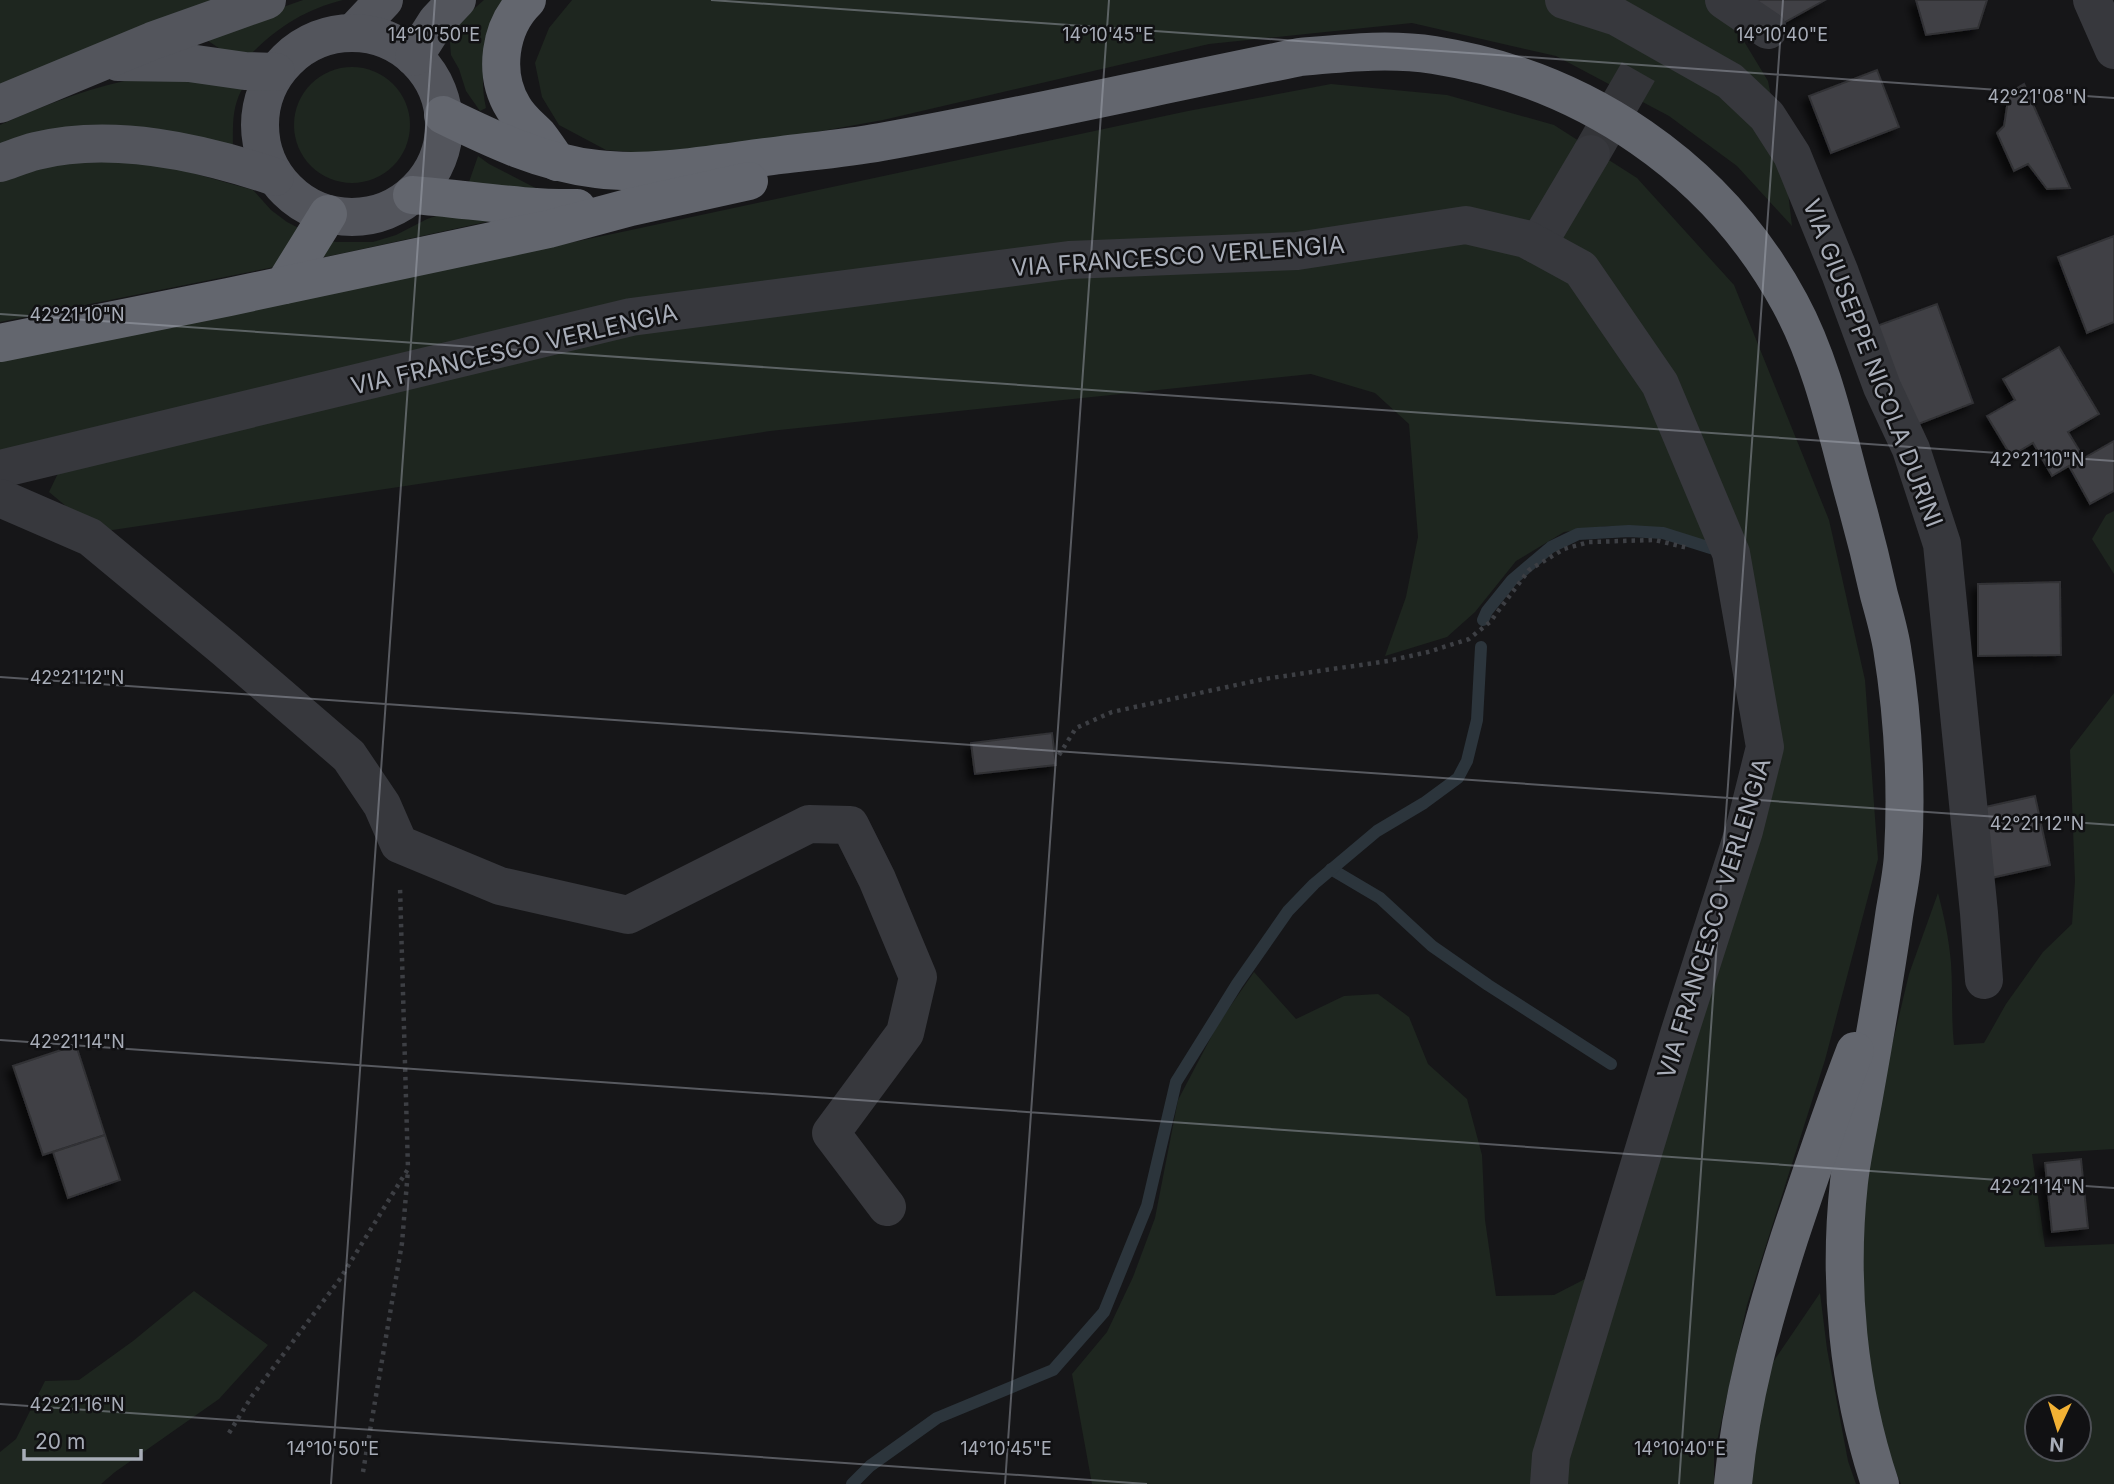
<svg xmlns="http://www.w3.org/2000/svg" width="2114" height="1484" font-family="Inter,sans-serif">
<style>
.green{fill:#1e261f;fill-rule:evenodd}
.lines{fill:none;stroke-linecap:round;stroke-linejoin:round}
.stream{stroke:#2c353c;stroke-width:12}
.building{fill:#404145;stroke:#303034;stroke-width:2;filter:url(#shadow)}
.minor-tunnel{stroke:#333438;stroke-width:38;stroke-dasharray:38 19;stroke-linecap:butt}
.path{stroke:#3d3f44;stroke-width:4.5;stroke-dasharray:3.5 5;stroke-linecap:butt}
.minor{stroke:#37383d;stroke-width:38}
.major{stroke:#53555c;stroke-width:38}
.highway{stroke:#63666e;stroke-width:38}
.ticks{fill:none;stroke:#a8adb8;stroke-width:2;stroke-opacity:0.45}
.labels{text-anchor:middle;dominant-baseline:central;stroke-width:5;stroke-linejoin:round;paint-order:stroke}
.street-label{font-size:24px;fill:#a8adb8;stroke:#111113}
.ticks-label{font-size:18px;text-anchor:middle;fill:#a8adb8;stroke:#111113;stroke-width:5;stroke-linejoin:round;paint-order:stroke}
</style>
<defs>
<filter id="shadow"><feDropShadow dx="-6" dy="6" stdDeviation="3.5" flood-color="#0009"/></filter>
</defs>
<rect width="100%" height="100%" fill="#161618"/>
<g class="green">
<polygon points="0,0 227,0 0,85"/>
<path d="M303 0H343C306 9 278 27 252 53L223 51 201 36Z"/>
<path d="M484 0H502C490 41 477 65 486 108L480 111 466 91 459 69 451 55 450 43 460 21Z"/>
<polygon points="572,0 1708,0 1728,15 1768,81 1785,167 1792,226 1737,166 1669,116 1556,56 1412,23 1209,44 883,120 732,147 655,154 606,150 559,125 542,97 535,63 549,28"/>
<circle cx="352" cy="125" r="58"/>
<path d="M144 77 244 86C232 105 233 123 233 144L0 145V125C46 104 94 86 144 77Z"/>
<polygon points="1331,84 1447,95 1554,125 1637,178 1734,285 1829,520 1865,680 1878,859 1825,1060 1747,1305 1714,1455 1714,1484 1092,1484 1072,1374 1107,1332 1133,1277 1155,1218 1178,1100 1218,1024 1254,972 1296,1019 1344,996 1378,994 1409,1017 1428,1064 1467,1099 1482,1155 1485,1220 1496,1296 1554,1295 1585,1279 1748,757 1711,546 1651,527 1608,526 1564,532 1516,561 1475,612 1447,637 1385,656 1406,597 1418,537 1409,424 1375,393 1311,374 770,431 106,531 67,507 49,492 76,436 0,454 0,360 617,233 1188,111"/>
<polygon points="478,156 489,164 547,194 469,182"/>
<polygon points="129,161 178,169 253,190 271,210 287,222 318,238 336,242 373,242 396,235 427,219 448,212 495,220 344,253 0,322 0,177 50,164"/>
<polygon points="2114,511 2114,574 2092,539 2106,515"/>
<path d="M2114 693V1149L2032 1154 2045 1247 2114 1244V1484H1901L1887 1452 1859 1312 1865 1159 1909 974 1938 893C1944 916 1949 939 1951 963 1953 991 1951 1018 1954 1045L1984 1043 2006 1004 2043 952 2072 924 2075 881 2070 750ZM2037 1407H2079V1449H2037Z"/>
<polygon points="194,1291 268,1345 219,1399 115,1472 101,1484 0,1484 0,1452 16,1439 45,1381 79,1380 133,1341"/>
<polygon points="1820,1293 1827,1349 1848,1461 1856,1484 1748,1484 1767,1371"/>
</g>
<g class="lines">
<g class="stream">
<polyline points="1483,620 1487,611 1512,580 1551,547 1578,534 1629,531 1663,533 1717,550"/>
<polyline points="1331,869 1380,898 1432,946 1488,985 1611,1064"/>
<polyline points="852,1484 870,1466 937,1418 1053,1370 1104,1312 1147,1206 1176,1082 1237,984 1288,911 1314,884 1377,831 1424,803 1458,778 1467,761 1477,720 1481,647"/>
</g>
</g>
<g class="building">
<polygon points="1754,0 1825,0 1771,30"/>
<polygon points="1916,0 1987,0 1978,28 1926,35"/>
<polygon points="1877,70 1899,127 1831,153 1809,96"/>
<polygon points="2024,84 2070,188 2047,189 2028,164 2014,171 1997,133 2004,126 2009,93"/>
<polygon points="2114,236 2114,322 2087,333 2058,257"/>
<polygon points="1937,304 1973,403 1908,428 1871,328"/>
<polygon points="2059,347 2099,414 2068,432 2084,458 2114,441 2114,491 2090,504 2069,466 2052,476 2033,443 2011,456 1987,416 2015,400 2003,379"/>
<polygon points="2060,582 2061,655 1978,656 1978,584"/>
<polygon points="1052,733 1056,765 975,774 971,743"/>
<polygon points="2035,796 2050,865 1991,878 1976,809"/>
<polygon points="76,1045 105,1135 43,1155 13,1066"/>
<polygon points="105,1135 120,1180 68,1198 53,1152"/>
<polygon points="2081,1159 2088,1228 2052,1232 2045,1163"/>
</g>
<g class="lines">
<polyline class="minor-tunnel" points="1591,154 1657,39"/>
<g class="path">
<polyline points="1059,755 1076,728 1112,712 1264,679 1388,661 1428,652 1469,639 1490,622 1529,570 1564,549 1589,542 1655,540 1688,548"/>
<polyline points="229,1433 252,1396 340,1279 408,1169 400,887"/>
<polyline points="363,1472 402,1243 408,1170"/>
</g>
<g class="minor">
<polyline points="1564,0 1617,17 1730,81 1767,116 1792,155 1840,273 1882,387 1911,449 1942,544 1979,913 1984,980"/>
<polyline points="1724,0 1768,30"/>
<polyline points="2092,0 2114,50"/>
<polyline points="1537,245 1591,154"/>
<polyline points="0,469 631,317 1069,260 1297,251 1466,225 1526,239 1581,269 1660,384 1731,553 1765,747 1744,831 1679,1034 1551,1456 1549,1484"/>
<polyline points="0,498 90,537 225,649 349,756 382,805 399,844 500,886 628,915 809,824 850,825 877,879 918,977 905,1033 831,1133 887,1207"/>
</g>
<g class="major">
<polyline points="353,33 384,0"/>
<circle cx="352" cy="125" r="92"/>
<polyline points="414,57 437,21 457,0"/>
<polyline points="118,62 189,63 245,71 276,72"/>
<polyline points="0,104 152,41 267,0"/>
<path d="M0 163C12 159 24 154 36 151 113 132 201 152 275 177"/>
</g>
<g class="highway">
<path d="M527 0C499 27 493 74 513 107 519 118 529 126 538 135 545 144 551 153 557 162"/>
<path d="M443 115C492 139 542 163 597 169 655 176 723 162 781 155 814 151 848 148 881 142 1021 117 1160 85 1300 57 1345 53 1389 48 1434 55 1585 79 1717 168 1790 303 1823 364 1837 434 1855 499 1864 531 1872 563 1879 595 1884 613 1889 630 1892 648 1903 716 1907 785 1903 854 1902 875 1897 896 1894 916 1885 979 1874 1040 1863 1102 1858 1129 1852 1156 1849 1182 1838 1283 1848 1388 1880 1484"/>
<path d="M412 195C467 199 522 209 577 208"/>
<polyline points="284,285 328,214"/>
<polyline points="0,343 229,297 549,229 631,207 749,181"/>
<path d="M1733 1484C1741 1399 1763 1320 1789 1239 1810 1176 1831 1113 1855 1051"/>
</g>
</g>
<path class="ticks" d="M711 0 2114 98M0 314 2114 461M0 677 2114 825M0 1040 2114 1188M0 1404 1147 1484M331 1484 435 0M1005 1484 1109 0M1679 1484 1783 0"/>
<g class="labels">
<g class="street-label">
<text transform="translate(1178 256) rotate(-4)">VIA FRANCESCO VERLENGIA</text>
<text transform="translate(514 349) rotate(-13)">VIA FRANCESCO VERLENGIA</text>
<text transform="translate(1873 363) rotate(69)">VIA GIUSEPPE NICOLA DURINI</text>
<text transform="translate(1714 918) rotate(-73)">VIA FRANCESCO VERLENGIA</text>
</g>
</g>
<g class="ticks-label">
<text x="434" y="41">14°10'50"E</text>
<text x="1108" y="41">14°10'45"E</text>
<text x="1782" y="41">14°10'40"E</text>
<text x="2037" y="103">42°21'08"N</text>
<text x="77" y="321">42°21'10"N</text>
<text x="2037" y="466">42°21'10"N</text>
<text x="77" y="684">42°21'12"N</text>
<text x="2037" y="830">42°21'12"N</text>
<text x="77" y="1048">42°21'14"N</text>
<text x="2037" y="1193">42°21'14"N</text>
<text x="77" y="1411">42°21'16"N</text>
<text x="333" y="1455">14°10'50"E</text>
<text x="1006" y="1455">14°10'45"E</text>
<text x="1680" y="1455">14°10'40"E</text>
</g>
<g transform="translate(2058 1428) rotate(184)"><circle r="33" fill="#111113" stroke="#4d4f55" stroke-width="2"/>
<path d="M0-5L12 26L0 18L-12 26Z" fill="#f2b134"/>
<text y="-10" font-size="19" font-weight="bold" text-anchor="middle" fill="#a8adb8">N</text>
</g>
<path d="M24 1449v10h117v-10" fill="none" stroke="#a8adb8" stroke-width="3.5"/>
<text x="35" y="1449" font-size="21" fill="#a8adb8" stroke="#111113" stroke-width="5" paint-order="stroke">20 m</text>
</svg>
